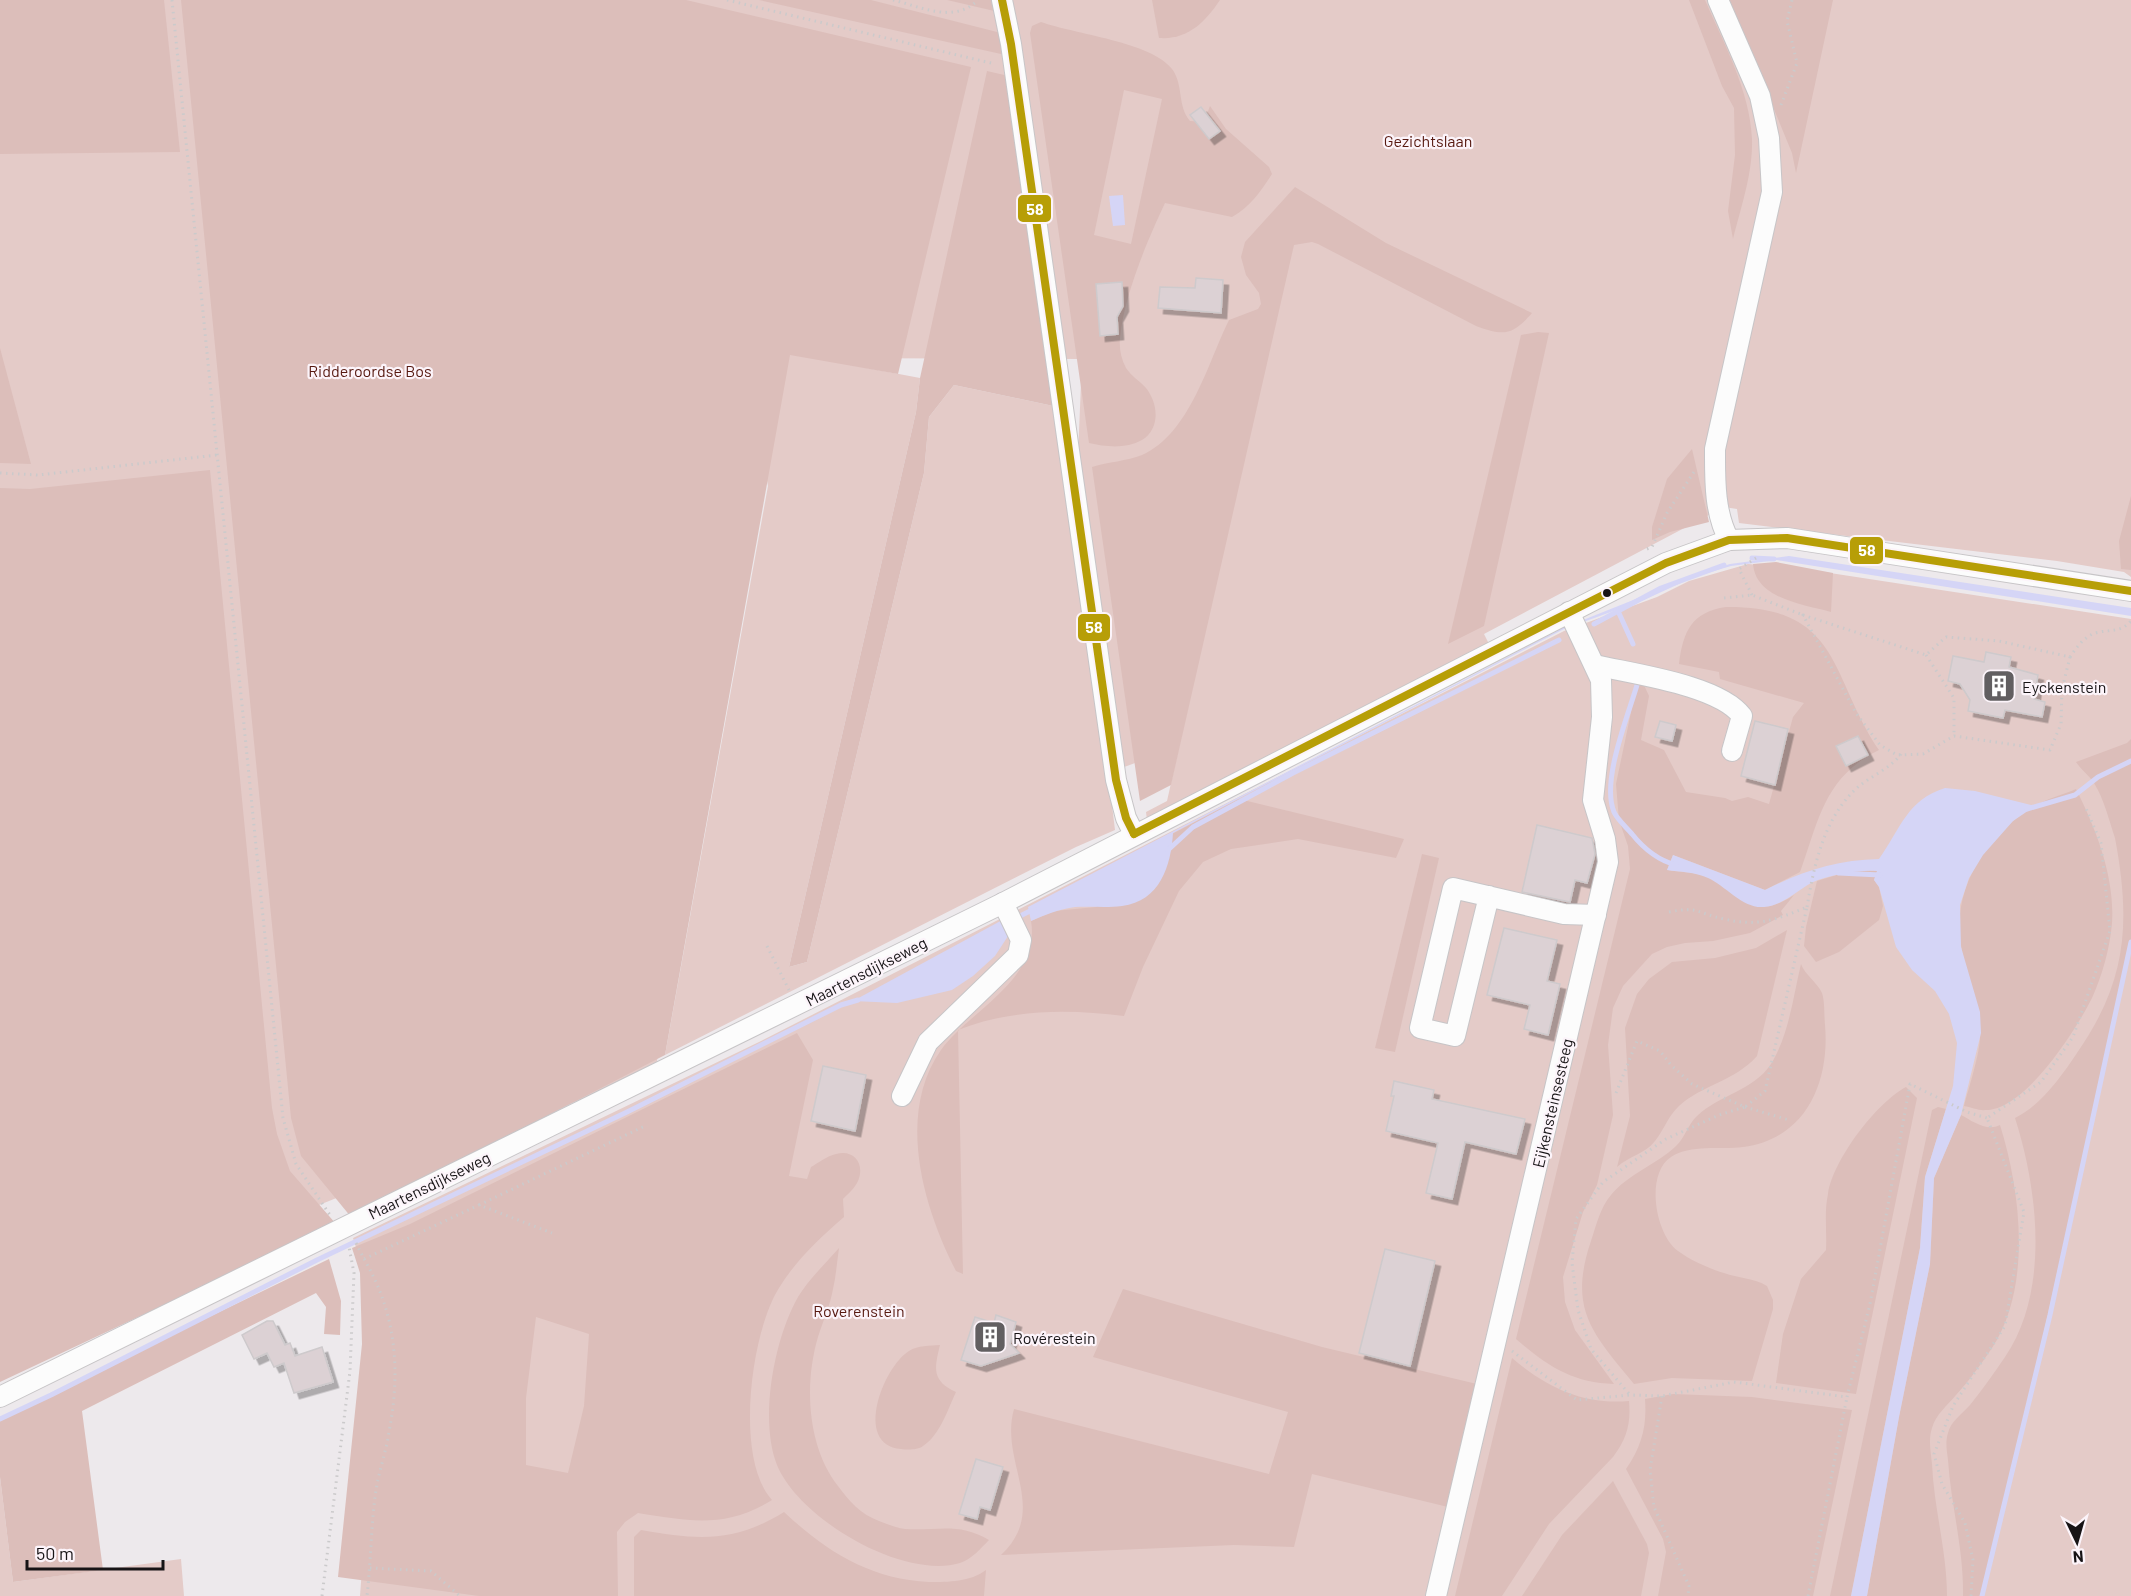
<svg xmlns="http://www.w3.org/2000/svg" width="2131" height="1596" font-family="Barlow,sans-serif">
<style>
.green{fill:#e4cbc8;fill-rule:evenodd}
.forest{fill:#dcbeba;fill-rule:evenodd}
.water{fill:#d5d5f6}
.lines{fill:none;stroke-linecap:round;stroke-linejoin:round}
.stream{stroke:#d5d5f6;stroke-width:5}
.building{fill:#dcd1d4;stroke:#cecacc;stroke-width:1.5;filter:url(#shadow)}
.minor-casing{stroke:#c7c5c7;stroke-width:22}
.path{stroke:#cbcacb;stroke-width:3;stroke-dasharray:1.5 4.5;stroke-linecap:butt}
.minor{stroke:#fcfcfc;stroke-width:20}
.bus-1-casing{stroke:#fcf4fa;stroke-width:12}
.bus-1{stroke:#b79e07;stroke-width:8}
.bus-dot{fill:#171416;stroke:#fcf4fa;stroke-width:2}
.labels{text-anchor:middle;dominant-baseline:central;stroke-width:4.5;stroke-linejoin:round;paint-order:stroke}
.park-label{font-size:16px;fill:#571910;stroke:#fcf4fa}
.poi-label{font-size:16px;fill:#171416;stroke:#fcf4fa;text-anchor:start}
.street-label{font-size:16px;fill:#171416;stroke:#fcf4fa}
.line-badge{stroke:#fcf4fa;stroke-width:2}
.badge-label{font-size:16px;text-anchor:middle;font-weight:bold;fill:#fff}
</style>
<defs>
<filter id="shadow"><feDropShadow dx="5.5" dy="5.5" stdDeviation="0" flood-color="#0004"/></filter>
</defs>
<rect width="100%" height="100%" fill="#ede9ec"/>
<g class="green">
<path d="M0 0H2131V577L2124 572 2057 561 1739 523 1737 509 1724 507 1484 634 1496 658 1149 836 1146 812 1167 801 1210 609 1173 749 1108 773 1115 830 1076 847 665 1055 768 486 744 358 656 1069 74 1304 0 1340ZM814 358 1082 359 1075 529 1058 407 954 385 929 417 924 473 807 962 789 967 916 412 920 378Z"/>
<polygon points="1748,564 1804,569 2131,619 2131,1596 360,1596 380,1320 353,1238 759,1042 1564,631 1657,597 1689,581"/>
<polygon points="0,1477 13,1582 181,1559 184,1596 0,1596"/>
</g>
<g class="forest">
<polygon points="0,0 164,0 180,152 0,154"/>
<polygon points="181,0 686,0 971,67 898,374 790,355 665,1055 351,1217 301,1156 291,1118"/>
<polygon points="759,0 871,0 1001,33 1010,56"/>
<polygon points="947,0 1000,0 1003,13"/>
<path d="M1152 0H1220C1205 22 1188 40 1159 38Z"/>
<path d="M1689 0H1705C1724 44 1750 91 1752 139 1753 173 1741 207 1733 239L1728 211 1735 155 1734 108 1722 86Z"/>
<polygon points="1729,0 1833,0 1796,173 1792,153"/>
<path d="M1041 22C1074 34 1152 42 1172 69 1184 85 1177 106 1190 121L1204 122 1210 106 1226 129 1269 167 1272 174C1261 191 1250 207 1232 217L1165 203C1147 241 1124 296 1120 338 1119 348 1121 359 1126 368 1131 376 1140 381 1146 388 1158 403 1161 428 1142 440 1126 449 1106 447 1089 443L1030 33 1032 26ZM1124 90 1162 99 1131 244 1094 235Z"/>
<polygon points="987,71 1013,77 1058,407 954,385 929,417 924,473 807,962 789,967 916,412 920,378"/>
<path d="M1295 187 1386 243 1532 313C1512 336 1504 336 1476 326L1318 244 1312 242 1294 245 1171 785 1140 801 1092 467C1108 462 1127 461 1142 455 1190 434 1208 362 1229 320L1258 309 1261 304 1259 293 1246 275 1241 257 1245 242Z"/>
<polygon points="1538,332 1549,333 1484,626 1448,644 1521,335"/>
<polygon points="0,348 31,464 0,463"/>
<polygon points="1692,449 1709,522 1670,532 1652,540 1652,527 1667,479"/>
<polygon points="210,470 272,1108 277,1134 290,1171 336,1224 0,1382 0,488 30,489"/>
<polygon points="2131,496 2131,570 2121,569 2119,541"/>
<path d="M1776 562 1833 573 1831 612C1803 604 1756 599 1753 564Z"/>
<path d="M1726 607C1842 606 1829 676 1879 750 1824 777 1819 820 1800 872L1765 890 1673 855 1667 870C1679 872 1693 872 1705 876 1742 889 1750 924 1794 895L1781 911 1783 915 1750 933 1713 941 1685 943 1667 947 1652 954 1623 986 1613 1008 1608 1045 1613 1115 1597 1185 1583 1212 1563 1277 1565 1302 1575 1330 1614 1384C1572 1383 1546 1365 1516 1339L1630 869 1628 846 1619 820 1616 784 1639 674 1649 696 1641 740 1664 750 1686 792 1725 798 1732 801 1748 797 1769 804 1793 717 1804 703 1720 679 1719 672 1679 664C1683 631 1692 612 1726 607Z"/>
<path d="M2131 739V947L1984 1596H1963C1964 1550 1951 1506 1948 1460 1947 1452 1945 1442 1948 1433 1951 1421 1962 1414 1970 1405 1982 1390 1994 1373 2005 1357 2050 1291 2038 1190 2015 1118 2041 1105 2061 1077 2077 1053 2127 981 2131 923 2115 838 2109 820 2104 799 2094 783 2089 775 2081 770 2076 762L2127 743Z"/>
<path d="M2076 789C2096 829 2115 877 2112 923 2110 948 2102 976 2092 998 2076 1030 2025 1110 1986 1110 1979 1111 1971 1107 1964 1106 1969 1087 1982 1048 1980 1030 1978 1001 1965 973 1961 945 1951 890 1987 834 2033 807 2046 799 2062 795 2076 789Z"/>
<path d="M1239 799 1404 839 1396 858 1298 839 1231 849 1203 862 1179 891 1143 967 1124 1016C1068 1009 1011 1009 958 1030L963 1274 956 1271C923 1207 896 1114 941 1050 970 1010 1041 979 1031 921L1054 911 1096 907 1172 834Z"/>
<polygon points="1422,854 1439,858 1395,1052 1375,1048"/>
<polygon points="1853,870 1877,871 1874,880 1879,887 1883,906 1879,920 1839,952 1816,962 1804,946 1806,927 1817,881"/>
<path d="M1787 930 1757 1056C1735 1081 1702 1085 1679 1106 1668 1116 1664 1130 1655 1141 1645 1154 1629 1156 1617 1167L1630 1116 1625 1028 1637 994 1649 979 1672 962 1715 958 1756 948Z"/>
<path d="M1801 964C1805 975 1817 982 1822 993 1825 1002 1824 1016 1825 1025 1830 1082 1806 1139 1743 1147 1721 1150 1690 1144 1671 1157 1645 1174 1655 1234 1678 1251 1690 1260 1710 1269 1724 1273 1738 1278 1754 1278 1767 1286L1773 1300V1309L1752 1381 1672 1378 1634 1384C1592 1333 1568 1309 1591 1241 1596 1226 1600 1208 1611 1195 1628 1174 1656 1165 1676 1146 1685 1138 1688 1124 1697 1116 1719 1095 1753 1091 1771 1064 1789 1035 1793 997 1801 964Z"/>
<path d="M797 1033 813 1060 789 1176 807 1179 811 1167C818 1163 827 1156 836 1154 855 1149 865 1165 858 1181 855 1188 848 1194 843 1199L844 1217C820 1238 796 1260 779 1288 751 1332 734 1459 772 1500 725 1529 689 1521 638 1513L625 1522 617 1532 618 1596H479L338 1577 362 1344 360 1273 352 1248 410 1224ZM536 1317 589 1334 584 1406 568 1473 526 1465V1398Z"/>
<path d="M1906 1087 1917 1098 1856 1394 1776 1383 1783 1334 1801 1279 1826 1250C1827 1231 1824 1212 1828 1194 1833 1160 1876 1103 1906 1087Z"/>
<polygon points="1938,1107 1946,1109 1925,1177 1920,1248 1851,1596 1830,1596 1932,1110"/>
<path d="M1961 1115C1972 1121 1987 1132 2000 1125 2021 1192 2032 1287 1992 1348 1981 1364 1969 1381 1956 1395 1947 1406 1936 1414 1932 1428 1928 1440 1931 1453 1932 1464 1934 1509 1947 1552 1947 1596H1867L1899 1417 1930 1264 1934 1178Z"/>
<path d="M839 1248C837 1262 836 1276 833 1289 830 1306 823 1321 818 1337 804 1384 807 1446 838 1486 849 1501 860 1514 879 1521 887 1524 896 1528 905 1529 938 1531 959 1522 989 1540 980 1549 972 1559 960 1563 903 1580 799 1519 777 1465 759 1420 774 1339 798 1297 809 1279 825 1264 839 1248Z"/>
<polygon points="329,1259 341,1301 340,1335 324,1334 326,1307 316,1293 82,1411 103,1570 13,1582 0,1477 0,1418"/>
<path d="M1123 1289 1322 1347 1477 1384 1448 1507 1312 1474 1294 1547 1234 1545 1001 1555C1050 1509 999 1462 1014 1409L1269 1474 1288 1412 1093 1357Z"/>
<path d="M940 1345C934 1369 932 1381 956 1392 948 1409 940 1435 923 1446 918 1450 907 1450 901 1449 853 1445 883 1367 909 1351 918 1345 930 1346 940 1345Z"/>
<path d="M1512 1358C1546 1387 1583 1405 1629 1401 1631 1423 1627 1439 1613 1457L1549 1524 1502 1596H1455Z"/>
<path d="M1673 1394 1752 1397 1852 1410 1813 1596H1658L1666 1552 1663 1539 1626 1469C1642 1446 1647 1426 1645 1399Z"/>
<polygon points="1613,1481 1647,1544 1649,1553 1641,1596 1522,1596 1562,1535"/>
<path d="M784 1512C826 1551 869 1579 929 1582 949 1582 970 1582 986 1570L984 1596H634V1537L641 1530C698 1540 734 1543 784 1512Z"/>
</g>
<g class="water">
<polygon points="1123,195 1125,225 1113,226 1109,196"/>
<path d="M1789 556 2131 608V616L1777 560 1731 566 1694 577 1644 600 1564 629 1173 833C1171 866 1160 901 1122 906 1106 908 1091 906 1075 907 1059 909 1045 915 1031 921L1028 907 1563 628 1696 575 1730 564Z"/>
<path d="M1945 788 1975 791 2035 806 2013 821 1983 855 1969 878 1960 905 1961 947 1980 1012 1981 1033 1961 1115 1934 1178 1930 1264 1899 1417 1867 1596H1851L1920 1248 1925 1177 1953 1086 1957 1043 1949 1014 1935 991 1912 970 1896 947 1879 887 1874 880 1877 871C1856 870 1837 874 1818 880 1799 887 1786 905 1764 907 1743 909 1726 886 1708 878 1695 872 1680 872 1667 870L1673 855 1765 890C1803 871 1836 860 1879 859 1901 828 1907 800 1945 788Z"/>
<polygon points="1006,918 1012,930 995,956 973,976 952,990 897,1003 853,1001"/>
</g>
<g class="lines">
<g class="stream">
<polyline points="1752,558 1774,559"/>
<polyline points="1618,611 1633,644"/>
<polyline points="1594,624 1661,588 1724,565"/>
<path d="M1637 685C1628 716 1601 781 1614 812 1617 819 1626 827 1632 834 1644 849 1657 860 1676 865"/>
<polyline points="2027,809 2075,795 2098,777 2131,761"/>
<polyline points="1168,850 1193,827 1293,773 1559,640"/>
<polyline points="1839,873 1880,875"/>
<polyline points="1016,918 1034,909"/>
<polyline points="0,1419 51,1395 317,1260 627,1112 841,1005 858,1000"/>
<polyline points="1982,1596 2050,1315 2131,942"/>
</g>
</g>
<g class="building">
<polygon points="1201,107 1220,131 1209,139 1190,115"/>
<polygon points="1196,278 1223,280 1221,313 1158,308 1160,287 1195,288"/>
<polygon points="1122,282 1123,306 1117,317 1118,334 1100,336 1096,284"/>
<polygon points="1986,652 2011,657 2009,667 2038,675 2034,699 2045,702 2042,717 2005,710 2003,718 1968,711 1970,700 1960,684 1948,681 1953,656 1984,662"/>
<polygon points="1660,721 1676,725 1672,741 1655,737"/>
<polygon points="1755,721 1788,729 1775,785 1741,776"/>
<polygon points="1858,736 1868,755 1846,766 1836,746"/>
<polygon points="1537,825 1592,838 1595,854 1587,883 1575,880 1570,902 1522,892"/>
<polygon points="1504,928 1557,940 1547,981 1560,984 1548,1035 1524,1029 1530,1005 1487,995"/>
<polygon points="823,1066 866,1075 855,1131 811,1121"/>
<polygon points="1394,1081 1434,1090 1432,1099 1525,1119 1516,1154 1465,1142 1452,1199 1426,1193 1438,1143 1386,1131 1394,1096 1391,1096"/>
<polygon points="1385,1249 1435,1261 1410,1366 1359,1353"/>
<polygon points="996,1315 1016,1322 1010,1344 1019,1353 981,1366 961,1360 975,1317 994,1323"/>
<polygon points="267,1321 273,1321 285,1345 290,1343 295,1356 322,1347 333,1382 294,1393 284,1363 274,1367 267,1353 254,1359 242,1335"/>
<polygon points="976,1459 1003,1467 990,1510 980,1507 977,1519 959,1514"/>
</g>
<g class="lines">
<g class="minor-casing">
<g id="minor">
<polyline points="1002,0 1011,44 1116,780 1126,818 1134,834"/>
<path d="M1718 0 1760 96 1769 138 1772 192 1715 449C1715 479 1714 512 1729 540"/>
<path d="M1595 665C1633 674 1719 685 1742 716L1732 751"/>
<polyline points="1489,896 1455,1036 1420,1028 1453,888 1564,914 1596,915"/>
<polyline points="902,1096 928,1042 1018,955 1021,940 1003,903"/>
<polyline points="0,1397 1003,903 1666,563 1729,540 1787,538 2131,591"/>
<polyline points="1436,1596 1608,862 1605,839 1593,800 1602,717 1601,680 1569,612"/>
</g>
</g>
<g class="path">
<polyline points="172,0 283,1118 296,1164 330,1215"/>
<polyline points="727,0 995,64"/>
<path d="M893 0C922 7 954 24 978 0"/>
<polyline points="1781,105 1797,63 1787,21 1792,0"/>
<polyline points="0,473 38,475 217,455"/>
<polyline points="1647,549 1652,547 1667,513 1696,469"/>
<polyline points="1752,595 1739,569 1756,558"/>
<polyline points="1724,598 1752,595 1803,615"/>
<polygon points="1803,615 1926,655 1946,637 1999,641 2070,657 2062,689 2061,724 2050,750 1954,736 1923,754 1897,755 1880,745 1856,713"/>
<polyline points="1926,655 1954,698 1954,736"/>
<path d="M2070 657C2076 648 2084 637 2095 633 2110 629 2120 633 2131 621"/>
<path d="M1807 907C1814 865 1824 817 1858 787 1871 776 1891 768 1901 754"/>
<path d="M1669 912C1699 906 1696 913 1724 919 1757 927 1776 920 1807 907L1765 1091 1745 1107"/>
<polyline points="767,946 789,990"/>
<polyline points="1616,1093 1637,1041 1660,1051 1671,1065 1692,1084 1745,1107 1719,1115 1666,1139 1603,1182 1576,1219 1572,1263 1578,1310 1591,1349 1630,1395"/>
<polyline points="1745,1107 1789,1120"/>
<polyline points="479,1205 647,1125"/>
<polyline points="356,1243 364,1259 479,1205 552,1233"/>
<path d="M364 1259C396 1313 401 1370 389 1432 386 1452 379 1471 376 1490 371 1523 371 1562 367 1596"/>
<polyline points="1512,1351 1577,1400 1630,1395 1662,1396 1734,1382 1847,1397 1870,1304 1910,1084 1967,1112 1987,1118"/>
<polyline points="1662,1396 1650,1470 1654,1507 1689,1586 1688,1596"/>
<polyline points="370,1568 431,1571 460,1596"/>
<polyline points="322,1596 350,1371 354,1273 349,1247"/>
<polyline points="1808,1596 1847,1397"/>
<polyline points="1971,1596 1973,1560 1965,1523 1942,1484 1934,1454 1953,1406 2005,1326 2024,1212 1987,1118 2041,1082 2073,1037 2110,931 2101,843 2085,806"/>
</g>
<use href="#minor" class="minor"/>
<g class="bus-1-casing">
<g id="bus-1">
<polyline points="1002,0 1011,44 1116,780 1126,818 1134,834"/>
<polyline points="1134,834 1666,563 1729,540 1787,538 2131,591"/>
</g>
</g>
<use href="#bus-1" class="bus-1"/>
</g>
<defs>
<g id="building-square" transform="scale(1.725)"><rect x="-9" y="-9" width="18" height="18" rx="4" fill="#625f61" stroke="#fcf4fa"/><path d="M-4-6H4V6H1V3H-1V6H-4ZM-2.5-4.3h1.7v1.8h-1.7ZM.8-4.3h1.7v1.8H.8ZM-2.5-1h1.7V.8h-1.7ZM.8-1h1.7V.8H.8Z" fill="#fff"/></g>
</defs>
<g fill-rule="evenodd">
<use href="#building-square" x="1999" y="686"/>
<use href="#building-square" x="990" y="1337"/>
</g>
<circle class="bus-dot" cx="1607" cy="593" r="5"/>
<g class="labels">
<g class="park-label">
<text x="1428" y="140">Gezichtslaan</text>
<text x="370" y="370">Ridderoordse Bos</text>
<text x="859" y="1310">Roverenstein</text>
</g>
<g class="poi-label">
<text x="2022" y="686">Eyckenstein</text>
<text x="1013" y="1337">Rovérestein</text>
</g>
<g class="street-label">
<text transform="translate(866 971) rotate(-27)">Maartensdijkseweg</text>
<text transform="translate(1552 1103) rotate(-77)">Eijkensteinsesteeg</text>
<text transform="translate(429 1185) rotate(-26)">Maartensdijkseweg</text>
</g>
</g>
<g class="line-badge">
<rect x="1017" y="194" width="35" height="29" rx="6" fill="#b79e07"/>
<rect x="1849" y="536" width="35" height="29" rx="6" fill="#b79e07"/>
<rect x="1077" y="613" width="34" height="29" rx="6" fill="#b79e07"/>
</g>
<g class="badge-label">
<text x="1035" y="215">58</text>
<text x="1867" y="556">58</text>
<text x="1094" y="633">58</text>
</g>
<g transform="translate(2077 1542) rotate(175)" stroke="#fcf4fa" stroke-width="4.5" paint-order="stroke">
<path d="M0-4.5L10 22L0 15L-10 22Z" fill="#171416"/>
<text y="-9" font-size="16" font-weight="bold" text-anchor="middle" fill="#171416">N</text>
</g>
<path d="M27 1560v9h136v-9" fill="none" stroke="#171416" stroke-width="3"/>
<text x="36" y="1560" font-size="18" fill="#171416" stroke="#fcf4fa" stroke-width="4.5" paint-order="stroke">50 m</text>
</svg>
